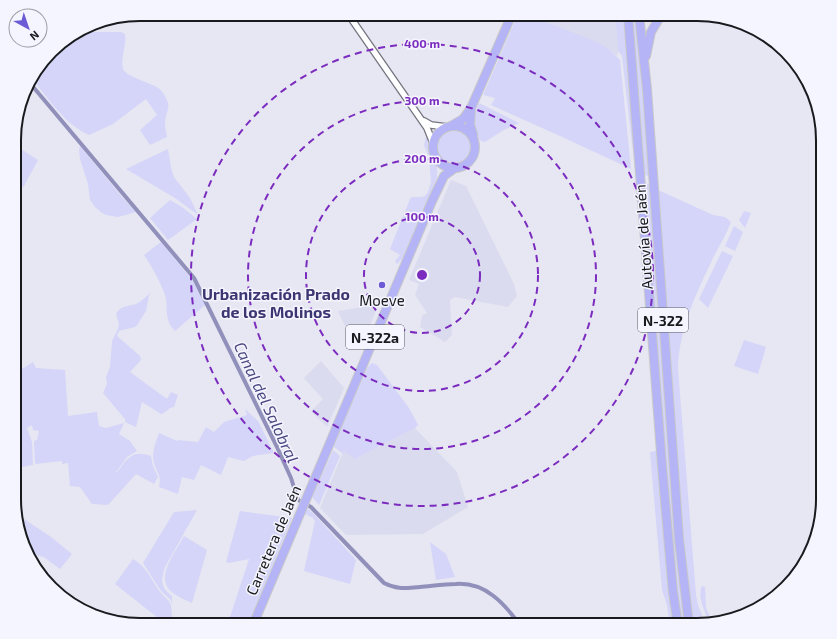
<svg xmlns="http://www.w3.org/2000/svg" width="837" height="639" font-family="'Exo 2',sans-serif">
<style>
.built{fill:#dadbee}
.green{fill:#d4d5f8}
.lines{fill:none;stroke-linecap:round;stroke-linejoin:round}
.canal{stroke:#9090bb;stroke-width:4}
.minor-casing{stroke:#74747f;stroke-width:8}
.highway-casing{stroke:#c8c8c9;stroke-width:10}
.minor{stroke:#fff;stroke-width:5.5}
.highway{stroke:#b5b4f6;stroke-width:8}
.ring{fill:none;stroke:#7b2cbf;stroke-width:2;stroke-dasharray:7 5}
.poi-dot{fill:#6b5cd6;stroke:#f4f5fe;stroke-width:1.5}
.labels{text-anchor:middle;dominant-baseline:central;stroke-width:3;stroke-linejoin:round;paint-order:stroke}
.shield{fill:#f4f5fe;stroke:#5b5c61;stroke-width:1}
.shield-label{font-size:14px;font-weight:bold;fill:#191a1e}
.street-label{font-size:15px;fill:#191a1e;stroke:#f4f5fe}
.poi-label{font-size:15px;fill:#191a1e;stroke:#f4f5fe}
.neighbourhood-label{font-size:16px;font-weight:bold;fill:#3c3773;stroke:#f4f5fe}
.water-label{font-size:16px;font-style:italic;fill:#4b4781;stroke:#f4f5fe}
.rim{fill:none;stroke:#191a1e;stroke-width:2}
.centre{fill:#7b2cbf;stroke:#f4f5fe;stroke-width:2}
.ring-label{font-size:12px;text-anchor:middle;font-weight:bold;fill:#7b2cbf;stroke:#f4f5fe;stroke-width:3;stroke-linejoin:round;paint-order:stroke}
</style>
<rect width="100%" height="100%" fill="#e7e7f3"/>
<g class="built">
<polygon points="524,14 615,14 618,51 617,56 610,50 547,22"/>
<polygon points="451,180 466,186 514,284 517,296 508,307 455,297 450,300 452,335 445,342 420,327 422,316 427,313 415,295 419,284 409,280"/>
<polygon points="369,306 377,308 361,348 351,339 338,311"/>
<polygon points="321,361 344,388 327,427 311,411 323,399 304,378"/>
<polygon points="415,428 457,472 468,507 423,534 346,535 320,508 344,450 355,459"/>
<polygon points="264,619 384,622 383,625 261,625"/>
</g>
<g class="green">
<polygon points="518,14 531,16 597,42 610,50 620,60 631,169 560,136 491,105 495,98 483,95"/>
<polygon points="615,14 623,14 637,171 635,170 622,56 618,51"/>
<polygon points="630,14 636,14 649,177 642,173"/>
<path d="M80 32H121L125 34C127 45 120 58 123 69 125 76 151 83 158 88 162 90 165 96 167 100 171 108 165 114 165 122 165 127 166 132 167 137L150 145 140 130 157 115 146 99 113 124 89 135C64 124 48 98 31 77 41 65 54 43 69 40V39Z"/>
<path d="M479 103 519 123 502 131 485 142C468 138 474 114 479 103Z"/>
<circle cx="454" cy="147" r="19"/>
<polygon points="426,136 428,140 432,157 437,166 437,178 402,259 397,264 395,261 400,255 390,249 410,199 412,197 421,197 425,196 428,192 431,182 429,157 424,145"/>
<polygon points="15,145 38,160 24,186 15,192"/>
<polygon points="80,146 122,197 136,212 118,217 106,215 101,212 95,207 90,200 88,184 80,159 79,150"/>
<polygon points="168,149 171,168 174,177 190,198 198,215 175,198 126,169"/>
<polygon points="643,182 650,185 686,625 680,625 674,573"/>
<path d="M656 189 713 215 725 217 731 222C726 235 719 246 713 258 696 294 679 328 678 369L696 595 698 605 705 623 694 625C684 576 683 524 679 474 671 379 663 284 656 189Z"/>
<polygon points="170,200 182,207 197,219 168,240 150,218"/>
<polygon points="744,211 751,213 745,228 739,220"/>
<polygon points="734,226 743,232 735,251 725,246"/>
<path d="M161 242 193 281 205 305 175 331C163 319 169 308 165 295 160 281 152 267 144 255Z"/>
<polygon points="722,251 733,256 708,308 699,299"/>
<path d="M152 291 149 295 146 311 137 325 135 327 119 331 117 336 140 356 141 360 130 372 167 399 171 392 178 395 174 407C169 407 166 413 161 414L142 402 136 427 125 422V419L103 393 107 384 106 377 110 367 112 341 118 329 119 324 116 314C121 305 127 307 136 304 142 301 147 296 152 291Z"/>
<polygon points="744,340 766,347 758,374 734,366"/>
<path d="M33 362 36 368 65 370 68 416 97 412 99 426 106 428 124 423 119 434 130 441 137 451 127 457 116 472H117C127 459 132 449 151 456L153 466 158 477 154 484 136 474 108 505 92 504 80 487 70 486 68 463 62 464V461L36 464 35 463 34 441 37 440 39 431 33 430 32 425 27 428 32 442 33 465 17 468 14 455 15 380 20 377 22 369Z"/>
<polygon points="372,363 377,365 409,408 418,425 415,428 355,459 344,451 343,454 333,446 367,368"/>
<path d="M245 409 258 421 273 451V453L253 456 244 461 228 457 221 475 201 465 194 480 182 477 178 494 159 487C162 473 156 474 154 462 151 453 156 442 159 433L177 441 178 440 198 442 206 427 214 432 224 422 247 415Z"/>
<polygon points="333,450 340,456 319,505 312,497"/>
<polygon points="656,451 669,588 675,625 670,625 667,605 662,590 650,452"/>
<polygon points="14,500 24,519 51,537 72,554 60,569 44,557 27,553 14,507"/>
<polygon points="306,507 313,513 356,560 350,584 304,571 315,521 313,518 303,513"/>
<path d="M197 510 165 567C161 580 160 587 172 596V605L171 600 161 591 143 563 174 512Z"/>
<polygon points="240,511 292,518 248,625 243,625 245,618 229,620 249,559 229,563 226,562"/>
<path d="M184 536 207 550 192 603C186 600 178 597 173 593 153 578 176 552 184 536Z"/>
<polygon points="430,542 446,554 455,577 436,580"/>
<path d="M133 559C150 570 150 579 161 593 165 598 170 600 171 606 172 611 172 619 173 625H167L115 584Z"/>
<path d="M702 586 705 587 706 608 712 621 709 622C705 612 697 596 702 586Z"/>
</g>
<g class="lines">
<g class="canal">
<path d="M29 82 194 278 277 447 291 478 298 500 311 507 384 583C398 590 405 588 420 587 432 586 444 584 456 584 485 582 504 603 520 625"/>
<polyline points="812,550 823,502"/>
</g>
<g class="minor-casing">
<g id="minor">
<polyline points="348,14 427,128 433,143"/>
<polyline points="424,121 431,125 447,127"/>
</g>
</g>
<g class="highway-casing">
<g id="highway">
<polyline points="628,14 662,466 673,592 678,625"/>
<polyline points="639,14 647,89 679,539 689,625"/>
<polyline points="646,56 651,32 662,14"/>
<polyline points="471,108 470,125 473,134"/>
<circle cx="454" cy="147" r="21"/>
<polyline points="451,126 463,119 471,108 512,14"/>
<polyline points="253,625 432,201 444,176 455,168"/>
</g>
</g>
<use href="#minor" class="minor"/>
<use href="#highway" class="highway"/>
</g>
<g class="ring">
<circle cx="422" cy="275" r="58"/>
<circle cx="422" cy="275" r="116"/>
<circle cx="422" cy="275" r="174"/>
<circle cx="422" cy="275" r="231"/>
</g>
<circle class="poi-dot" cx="382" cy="285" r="4"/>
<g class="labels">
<g class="shield">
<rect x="638" y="308" width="50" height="24" rx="3"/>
<rect x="346" y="325" width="58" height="24" rx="3"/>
</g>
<g class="shield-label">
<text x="663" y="320">N-322</text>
<text x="375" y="337">N-322a</text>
</g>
<g class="street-label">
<text transform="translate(643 237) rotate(-94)">Autovía de Jaén</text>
<text transform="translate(273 540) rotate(-67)">Carretera de Jaén</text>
</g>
<g class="poi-label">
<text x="382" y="300">Moeve</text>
</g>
<g class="neighbourhood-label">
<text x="276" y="293">Urbanización Prado<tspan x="276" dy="18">de los Molinos</tspan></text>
</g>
<g class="water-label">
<text transform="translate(267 402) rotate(65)">Canal del Salobral</text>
</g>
</g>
<path d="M0 0H837V639H0ZM140 21H697A119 119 0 0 1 816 140V499A119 119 0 0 1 697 618H140A119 119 0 0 1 21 499V140A119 119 0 0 1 140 21Z" fill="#f4f5fe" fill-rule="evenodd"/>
<path class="rim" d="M140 21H697A119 119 0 0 1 816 140V499A119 119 0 0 1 697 618H140A119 119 0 0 1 21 499V140A119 119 0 0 1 140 21Z"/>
<circle cx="422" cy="275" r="6" class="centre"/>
<g class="ring-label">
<text x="422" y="48">400 m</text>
<text x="422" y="105">300 m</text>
<text x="422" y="163">200 m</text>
<text x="422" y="221">100 m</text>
</g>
<g transform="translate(28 28) rotate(140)"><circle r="19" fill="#f4f5fe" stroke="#9c9da4"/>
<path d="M0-3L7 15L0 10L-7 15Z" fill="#6b5cd6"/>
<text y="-6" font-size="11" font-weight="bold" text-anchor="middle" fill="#191a1e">N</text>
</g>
</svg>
